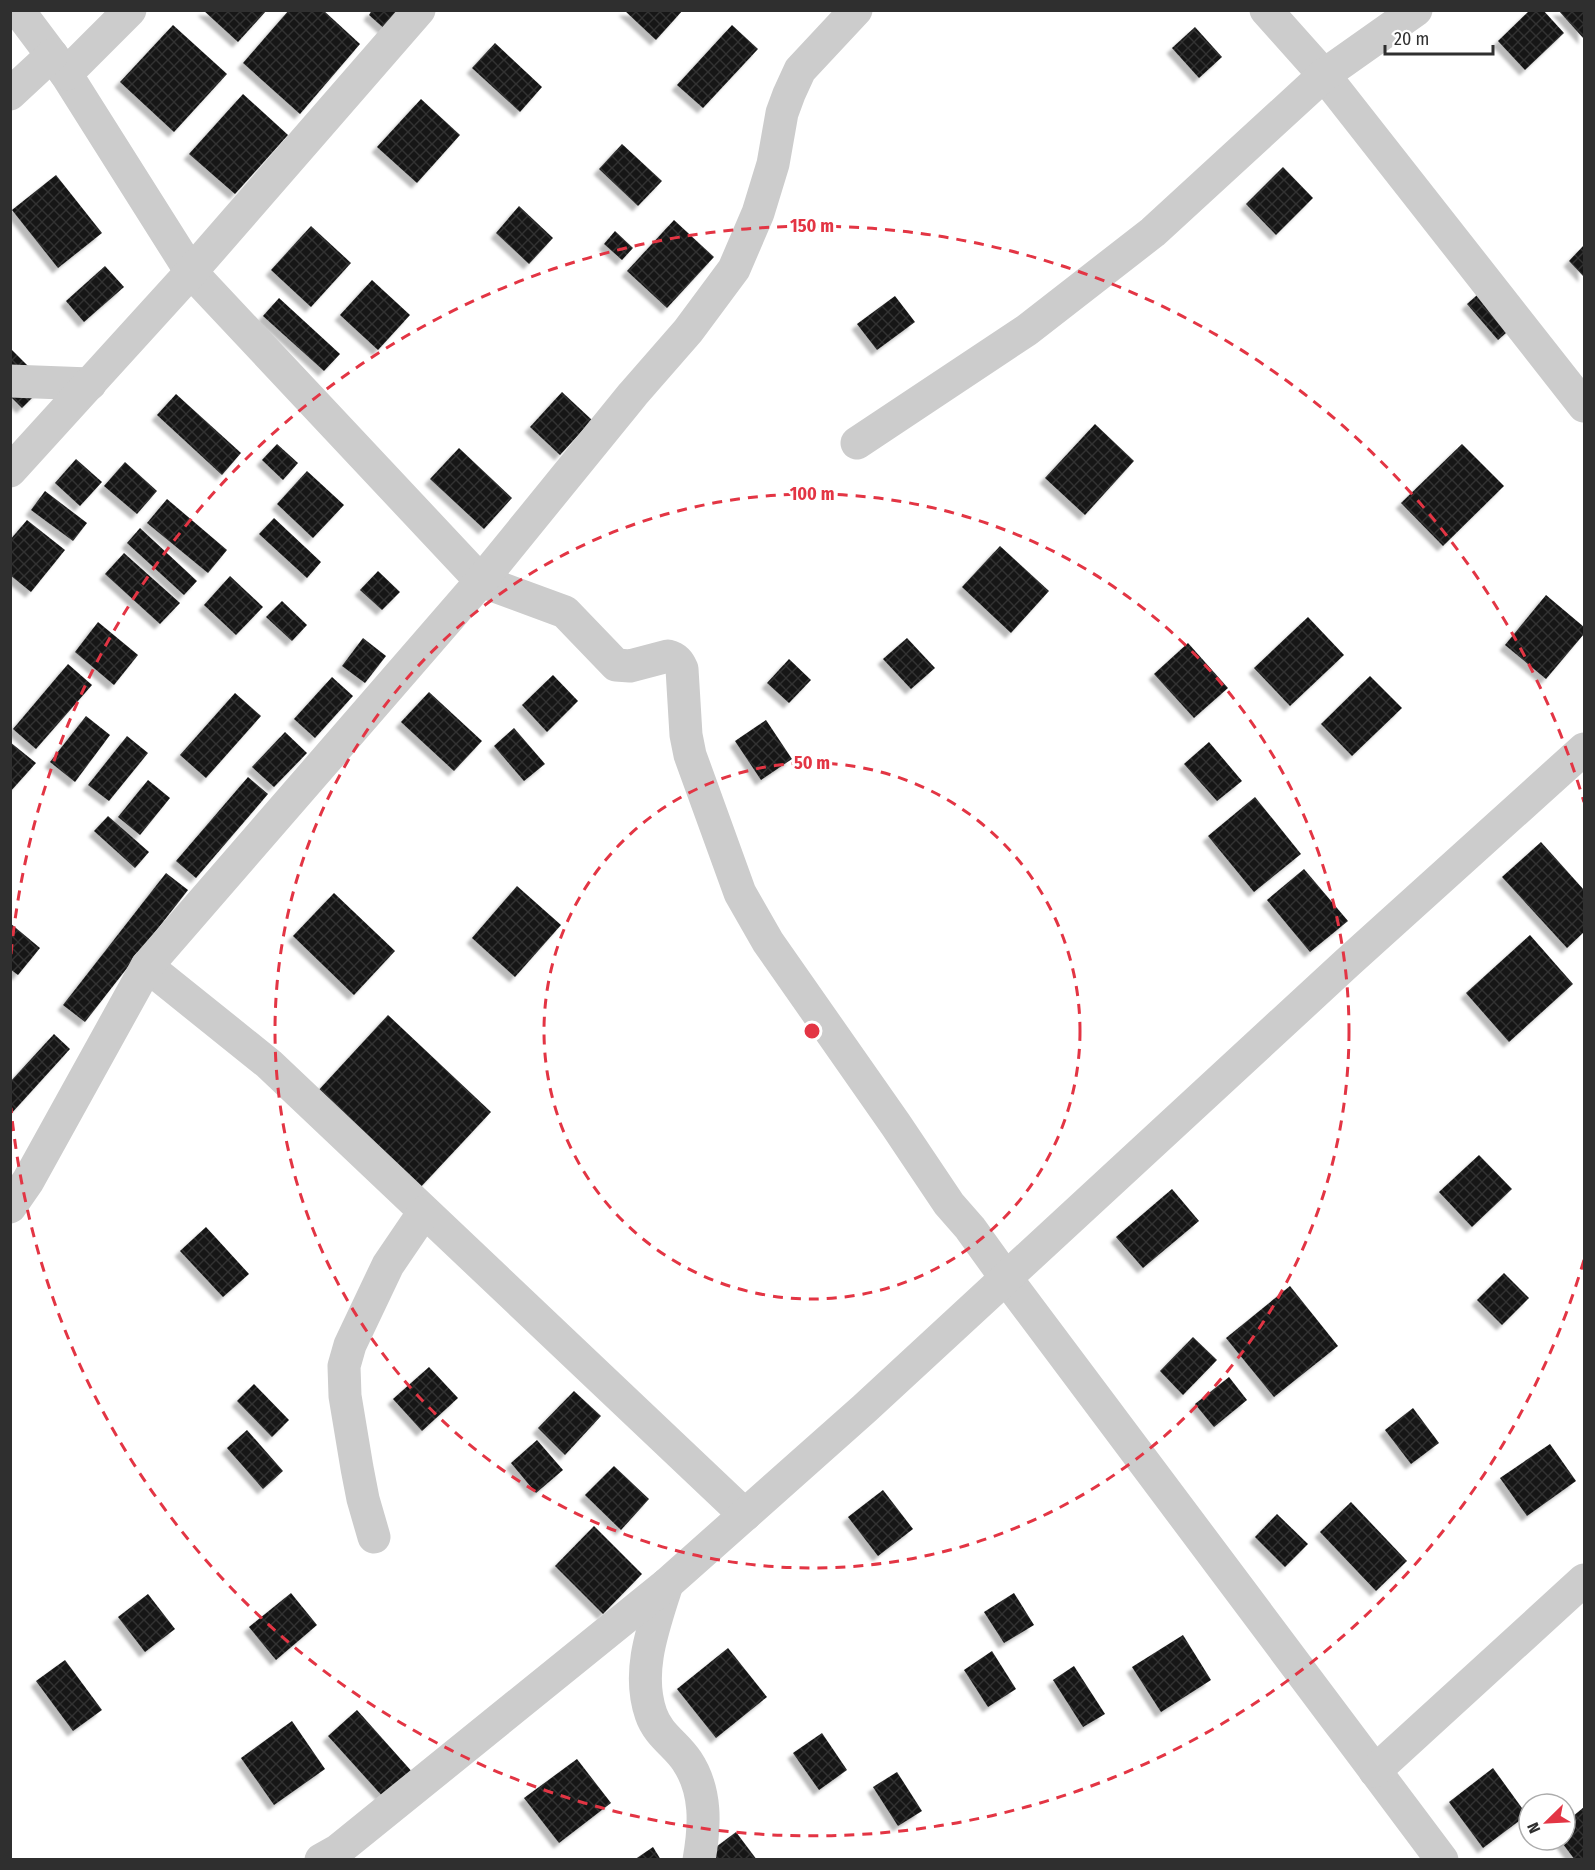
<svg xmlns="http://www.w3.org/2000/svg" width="1595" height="1870" font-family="'Fira Sans Condensed',sans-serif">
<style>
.building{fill:url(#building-cross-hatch);filter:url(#shadow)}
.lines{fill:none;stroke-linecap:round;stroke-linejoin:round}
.street{stroke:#ccc;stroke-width:33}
.ring{fill:none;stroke:#e33544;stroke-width:3;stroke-dasharray:10 8}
.centre{fill:#e33544;stroke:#fff;stroke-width:3}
.ring-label{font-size:18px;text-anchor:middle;font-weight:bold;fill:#e33544;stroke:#fff;stroke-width:6;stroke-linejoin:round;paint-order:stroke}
</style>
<defs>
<pattern id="building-cross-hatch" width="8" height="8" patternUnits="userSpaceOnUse" patternTransform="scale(1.5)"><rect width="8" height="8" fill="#161616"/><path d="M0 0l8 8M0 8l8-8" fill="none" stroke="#303030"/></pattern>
<filter id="shadow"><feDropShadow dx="-5.5" dy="5.5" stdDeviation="1.5" flood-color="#0004"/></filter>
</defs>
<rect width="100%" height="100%" fill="#fff"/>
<g class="building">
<polygon points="203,10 267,10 238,42"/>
<polygon points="289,10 323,10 360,44 300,114 243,63"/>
<polygon points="372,10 403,10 387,31 369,15"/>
<polygon points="624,10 683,10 656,40"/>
<polygon points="1530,10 1543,10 1564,33 1525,70 1498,41"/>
<polygon points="1558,10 1584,10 1584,39"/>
<polygon points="173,25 227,74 174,132 120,82"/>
<polygon points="732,25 758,49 703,108 677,85"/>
<polygon points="1195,27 1222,57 1199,78 1172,48"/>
<polygon points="495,43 542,87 520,112 472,68"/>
<polygon points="243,94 288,135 235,194 189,154"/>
<polygon points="421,99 460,135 417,183 377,147"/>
<polygon points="622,144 662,181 638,206 599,169"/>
<polygon points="1283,167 1313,198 1276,235 1246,204"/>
<polygon points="56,175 102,233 58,268 12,210"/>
<polygon points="519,206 553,238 529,264 496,233"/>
<polygon points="674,220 714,257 667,308 627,271"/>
<polygon points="311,226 351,263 311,307 271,270"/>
<polygon points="615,231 633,248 622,260 604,244"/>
<polygon points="1584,245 1584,277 1569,261"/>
<polygon points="105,266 124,287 84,322 66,301"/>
<polygon points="372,280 410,315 378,350 340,315"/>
<polygon points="1484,289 1515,325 1498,340 1467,304"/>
<polygon points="895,296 915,322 877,350 857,324"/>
<polygon points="279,298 340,354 324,371 263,316"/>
<polygon points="10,348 46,384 22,408 10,396"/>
<polygon points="562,392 592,420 560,455 530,427"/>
<polygon points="176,394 241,453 222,475 157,415"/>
<polygon points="1095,424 1134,461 1085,515 1045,478"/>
<polygon points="277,444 298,463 283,480 262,460"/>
<polygon points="1462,444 1504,486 1443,546 1401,503"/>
<polygon points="459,448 512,498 484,529 430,479"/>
<polygon points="76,459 102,482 80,506 55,483"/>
<polygon points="125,462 157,491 137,514 104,486"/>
<polygon points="307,471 344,505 313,538 277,504"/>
<polygon points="45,491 87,523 73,541 31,510"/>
<polygon points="167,499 227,550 208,573 147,523"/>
<polygon points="274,518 321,562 307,578 259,534"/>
<polygon points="27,520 65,550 31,592 10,575 10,540"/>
<polygon points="140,528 197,581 184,595 127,543"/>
<polygon points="1000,546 1049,591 1011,633 962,587"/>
<polygon points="124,553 180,603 160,624 105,574"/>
<polygon points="378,571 400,592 382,610 360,590"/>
<polygon points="230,576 263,607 236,635 204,605"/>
<polygon points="1546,595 1584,627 1584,634 1546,679 1505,645"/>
<polygon points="282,601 307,625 292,641 266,617"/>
<polygon points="1308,617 1344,655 1290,706 1254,668"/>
<polygon points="98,622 138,655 114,685 75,652"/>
<polygon points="363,638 386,656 365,683 342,666"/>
<polygon points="907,638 935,668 911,689 883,659"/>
<polygon points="1188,643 1228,688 1194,718 1154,674"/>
<polygon points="789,659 811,680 789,703 767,683"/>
<polygon points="68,664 92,685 36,749 13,729"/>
<polygon points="553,675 578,701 547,732 522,705"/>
<polygon points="1370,676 1402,708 1352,756 1321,724"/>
<polygon points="332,677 353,696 315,738 294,719"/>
<polygon points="429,692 482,741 454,771 401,722"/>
<polygon points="235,693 261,716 206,778 180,755"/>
<polygon points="86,716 110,735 75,782 50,762"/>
<polygon points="766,720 792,759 761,780 735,741"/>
<polygon points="514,728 545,764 524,781 494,746"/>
<polygon points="285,732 307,753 274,787 252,767"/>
<polygon points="127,736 148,753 109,801 88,785"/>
<polygon points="10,742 36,763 10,792"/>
<polygon points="1209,742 1242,781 1217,801 1184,764"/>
<polygon points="248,777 268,794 196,878 176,861"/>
<polygon points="148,780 170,798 140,835 118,817"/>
<polygon points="1255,797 1301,854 1254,892 1208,836"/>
<polygon points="108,816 149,852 135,868 94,831"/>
<polygon points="1541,842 1584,890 1584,932 1567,948 1502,877"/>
<polygon points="1304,869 1348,921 1310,952 1267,900"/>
<polygon points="166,873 188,890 85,1022 63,1005"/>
<polygon points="517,886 561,925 515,977 472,938"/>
<polygon points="334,893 395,951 354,995 293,936"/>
<polygon points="10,923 40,948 18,975 10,969"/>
<polygon points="1530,935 1573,984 1509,1042 1466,993"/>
<polygon points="388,1015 491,1112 418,1190 316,1093"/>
<polygon points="54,1034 70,1049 10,1115 10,1082"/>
<polygon points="1479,1155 1512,1189 1472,1227 1439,1192"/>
<polygon points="1172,1189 1199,1221 1143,1268 1116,1237"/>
<polygon points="206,1227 249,1274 223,1297 180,1251"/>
<polygon points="1504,1273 1529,1298 1502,1325 1477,1300"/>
<polygon points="1290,1286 1338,1346 1274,1397 1226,1338"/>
<polygon points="1193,1337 1217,1360 1183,1395 1160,1371"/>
<polygon points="429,1367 458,1398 422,1431 393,1399"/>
<polygon points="1229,1377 1247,1400 1214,1427 1195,1404"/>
<polygon points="254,1384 289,1420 272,1437 237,1401"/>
<polygon points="574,1391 601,1416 565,1455 538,1428"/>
<polygon points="1413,1408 1439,1443 1411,1464 1385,1430"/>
<polygon points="247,1430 283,1471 263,1489 227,1448"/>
<polygon points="537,1440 563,1470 536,1493 511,1463"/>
<polygon points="1550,1444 1576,1481 1527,1516 1500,1478"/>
<polygon points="614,1466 649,1499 621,1530 585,1495"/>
<polygon points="883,1490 913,1529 878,1556 848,1517"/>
<polygon points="1351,1502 1407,1561 1376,1591 1320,1532"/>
<polygon points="1277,1514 1308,1544 1285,1567 1255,1537"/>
<polygon points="594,1526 642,1574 603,1614 555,1566"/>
<polygon points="291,1593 317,1625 276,1660 249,1627"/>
<polygon points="1014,1593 1034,1625 1004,1643 984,1612"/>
<polygon points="148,1594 175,1629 145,1652 118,1617"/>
<polygon points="1183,1635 1211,1680 1161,1712 1132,1667"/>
<polygon points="728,1648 767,1697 716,1738 677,1689"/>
<polygon points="992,1651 1016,1689 988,1707 964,1670"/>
<polygon points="65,1660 102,1710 73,1731 36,1681"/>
<polygon points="1074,1666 1105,1714 1083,1727 1053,1680"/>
<polygon points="357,1710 414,1774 385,1799 328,1736"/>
<polygon points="292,1721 325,1769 274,1805 241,1758"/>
<polygon points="822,1733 847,1770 819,1790 793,1753"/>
<polygon points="577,1759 611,1803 559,1843 524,1798"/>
<polygon points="1493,1768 1527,1815 1483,1848 1449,1802"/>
<polygon points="897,1772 922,1811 898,1826 873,1787"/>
<polygon points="1584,1807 1584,1860 1575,1860 1560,1840 1565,1840 1565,1823"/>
<polygon points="736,1832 757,1860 713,1860 708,1853"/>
<polygon points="653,1847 661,1860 634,1860"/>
</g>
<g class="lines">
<g class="street">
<path d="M18 10 66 74 191 272 481 581 565 612 616 665 630 666 668 656C676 658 679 662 682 669L686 735 690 755 740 893 768 942 896 1125 949 1204 970 1228 1006 1278 1442 1860"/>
<polyline points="1266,10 1324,75 1584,406"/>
<polyline points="66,74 130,10"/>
<polyline points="10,94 52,55"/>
<polyline points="10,381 90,384"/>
<polyline points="857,443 1027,330 1153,232 1324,75 1416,10"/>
<polyline points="10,471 191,272 419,10"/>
<polyline points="147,966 269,1064 745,1515"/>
<polyline points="10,1207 28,1181 147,966 481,581 633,394 688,331 734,269 758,213 773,164 782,113 789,94 800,70 856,10"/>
<polyline points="374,1537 363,1499 357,1468 345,1396 344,1366 350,1345 388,1265 424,1212"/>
<path d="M667 1584C654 1626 636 1671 651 1714 658 1735 677 1745 687 1761 707 1791 705 1826 699 1860"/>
<polyline points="1375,1771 1584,1580"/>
<polyline points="321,1860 337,1851 667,1584 864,1409 1347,963 1584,749"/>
</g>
</g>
<g class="ring">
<circle cx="812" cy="1031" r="268"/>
<circle cx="812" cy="1031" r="537"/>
<path d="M1584 1260A805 805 0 0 1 11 1108M11 954A805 805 0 0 1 1584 802"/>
</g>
<circle cx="812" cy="1031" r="9" class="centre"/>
<g class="ring-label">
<text x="812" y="232">150 m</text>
<text x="812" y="500">100 m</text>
<text x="812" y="769">50 m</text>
</g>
<rect width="1595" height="1870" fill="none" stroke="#2f2f2f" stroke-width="24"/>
<g transform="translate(1547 1822) rotate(246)"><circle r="28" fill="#ffffff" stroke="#acacac" stroke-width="1.5"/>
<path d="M0-4.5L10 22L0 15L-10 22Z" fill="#e33544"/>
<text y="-9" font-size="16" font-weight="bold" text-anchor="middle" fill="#2f2f2f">N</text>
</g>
<path d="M1385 45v9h108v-9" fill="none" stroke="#2f2f2f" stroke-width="3"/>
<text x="1394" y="45" font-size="18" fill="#2f2f2f" stroke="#ffffff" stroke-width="4.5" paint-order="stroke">20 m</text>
</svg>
